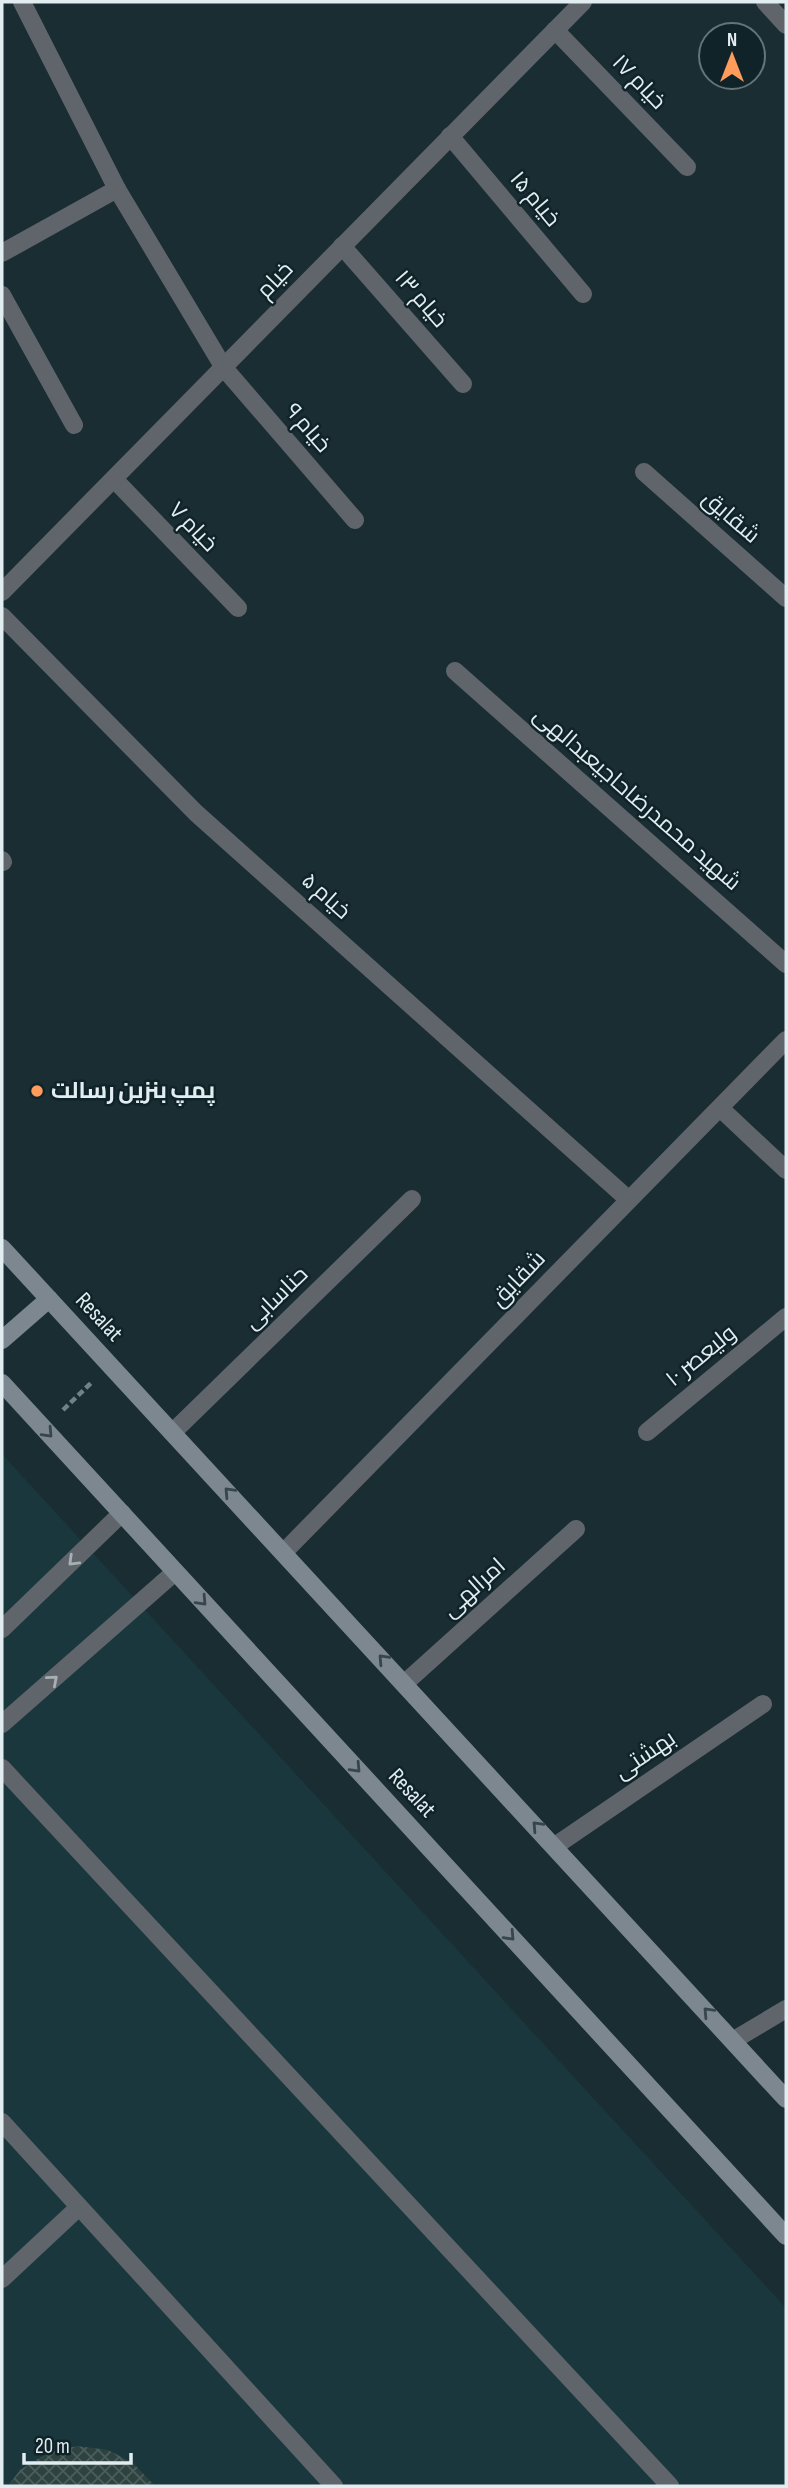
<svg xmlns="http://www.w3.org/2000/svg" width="788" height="2488" font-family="'Sofia Sans Condensed',Cairo,sans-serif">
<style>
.built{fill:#1a373e}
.building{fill:url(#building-cross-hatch)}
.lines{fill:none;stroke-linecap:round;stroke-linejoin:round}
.path{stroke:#718286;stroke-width:4.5;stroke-dasharray:7 3.5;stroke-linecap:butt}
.lane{stroke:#5f656b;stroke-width:18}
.street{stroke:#5f656b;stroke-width:18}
.secondary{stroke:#7d8790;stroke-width:18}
.oneway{stroke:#36464c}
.oneway2{stroke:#a6b0b4}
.poi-dot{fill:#ff9b5b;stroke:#102328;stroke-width:2.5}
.labels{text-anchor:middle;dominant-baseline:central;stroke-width:5;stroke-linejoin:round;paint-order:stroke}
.street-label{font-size:23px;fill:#e1edf0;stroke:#102328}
.poi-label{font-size:23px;font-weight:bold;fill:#e1edf0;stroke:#102328;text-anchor:start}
</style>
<defs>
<pattern id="building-cross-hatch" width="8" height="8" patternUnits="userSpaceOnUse" patternTransform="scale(1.75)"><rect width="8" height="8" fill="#2e433f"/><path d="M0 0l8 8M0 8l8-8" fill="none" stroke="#4c5e5b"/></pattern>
</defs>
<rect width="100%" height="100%" fill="#192d32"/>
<polygon class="built" points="2,1454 786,2308 786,2486 2,2486"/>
<polygon class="building" points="77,2446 108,2450 133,2463 155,2486 8,2486 20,2470 47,2453"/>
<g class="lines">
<polyline class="path" points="63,1410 92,1382"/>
<g class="lane">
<polyline points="2,1629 122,1513"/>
<polyline points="2,1724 175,1572"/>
<polyline points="2,1768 670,2486"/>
<polyline points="2,2122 334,2486"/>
<polyline points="2,2279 79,2207"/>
</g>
<g class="street">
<polyline points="22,2 117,189 224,368 355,520"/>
<polyline points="765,2 786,25"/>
<polyline points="555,30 687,167"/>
<polyline points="450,136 583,294"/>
<polyline points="342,246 463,384"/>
<polyline points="2,253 117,189"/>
<polyline points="2,295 74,425"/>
<polyline points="644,472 786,598"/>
<polyline points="114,479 238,608"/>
<polyline points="2,592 583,2"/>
<polyline points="2,616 196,813 629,1200"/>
<polyline points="455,671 786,964"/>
<polyline points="2,860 3,862"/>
<polyline points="720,1108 786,1170"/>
<polyline points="173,1432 412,1199"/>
<polyline points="647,1432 786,1317"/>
<polyline points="285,1551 786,1040"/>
<polyline points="405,1683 576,1529"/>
<polyline points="555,1846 763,1704"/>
<polyline points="734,2040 786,2009"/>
</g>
<g class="secondary">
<polyline points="2,1248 786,2099"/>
<polyline points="2,1340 49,1299"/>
<polyline points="2,1383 786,2236"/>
</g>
</g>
<defs><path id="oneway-chevron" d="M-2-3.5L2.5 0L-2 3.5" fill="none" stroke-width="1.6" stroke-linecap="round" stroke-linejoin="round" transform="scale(1.75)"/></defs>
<g class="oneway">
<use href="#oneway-chevron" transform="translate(48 1433) rotate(47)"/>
<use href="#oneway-chevron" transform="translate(229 1492) rotate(-133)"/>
<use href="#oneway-chevron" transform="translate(202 1601) rotate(47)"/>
<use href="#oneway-chevron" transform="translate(383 1659) rotate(-133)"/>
<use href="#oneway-chevron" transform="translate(356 1768) rotate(47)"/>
<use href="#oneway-chevron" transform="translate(537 1826) rotate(-133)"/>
<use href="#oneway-chevron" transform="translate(510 1936) rotate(47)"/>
<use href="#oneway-chevron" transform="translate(708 2012) rotate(-133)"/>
</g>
<g class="oneway2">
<use href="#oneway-chevron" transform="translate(73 1561) rotate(136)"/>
<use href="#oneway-chevron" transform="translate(53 1680) rotate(-41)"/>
</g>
<circle class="poi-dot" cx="37" cy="1091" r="7"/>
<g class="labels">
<g class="street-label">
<text transform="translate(639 82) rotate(46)">خیام ۱۷</text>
<text transform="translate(535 199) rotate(50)">خیام ۱۵</text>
<text transform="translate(275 280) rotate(-46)">خیام</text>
<text transform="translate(421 299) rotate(49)">خیام ۱۳</text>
<text transform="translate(308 428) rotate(49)">خیام ۹</text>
<text transform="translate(731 517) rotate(41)">شقایق</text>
<text transform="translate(193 527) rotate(46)">خیام ۷</text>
<text transform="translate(637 799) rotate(41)">شهید محمدرضاحاجیعبدالهی</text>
<text transform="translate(326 896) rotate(42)">خیام ۵</text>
<text transform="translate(518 1279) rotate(-46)">شقایق</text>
<text transform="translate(276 1298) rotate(-44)">حناسابی</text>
<text transform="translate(99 1317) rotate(47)">Resalat</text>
<text transform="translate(701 1356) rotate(-39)">ولیعصر ۱۰</text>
<text transform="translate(474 1588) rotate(-42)">امرالهی</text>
<text transform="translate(645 1755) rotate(-34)">بهشتی</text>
<text transform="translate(412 1793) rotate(47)">Resalat</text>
</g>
<g class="poi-label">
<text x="51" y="1091">پمپ بنزین رسالت</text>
</g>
</g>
<rect width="788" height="2488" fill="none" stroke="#e1edf0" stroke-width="7"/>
<g transform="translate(732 56)"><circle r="33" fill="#102328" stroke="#647478" stroke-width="2"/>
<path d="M0-5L12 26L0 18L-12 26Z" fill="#ff9b5b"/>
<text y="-10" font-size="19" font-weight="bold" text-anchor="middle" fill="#e1edf0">N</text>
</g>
<path d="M24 2453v10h107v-10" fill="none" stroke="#e1edf0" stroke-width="3.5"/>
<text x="35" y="2453" font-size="21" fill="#e1edf0" stroke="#102328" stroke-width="5" paint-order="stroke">20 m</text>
</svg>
